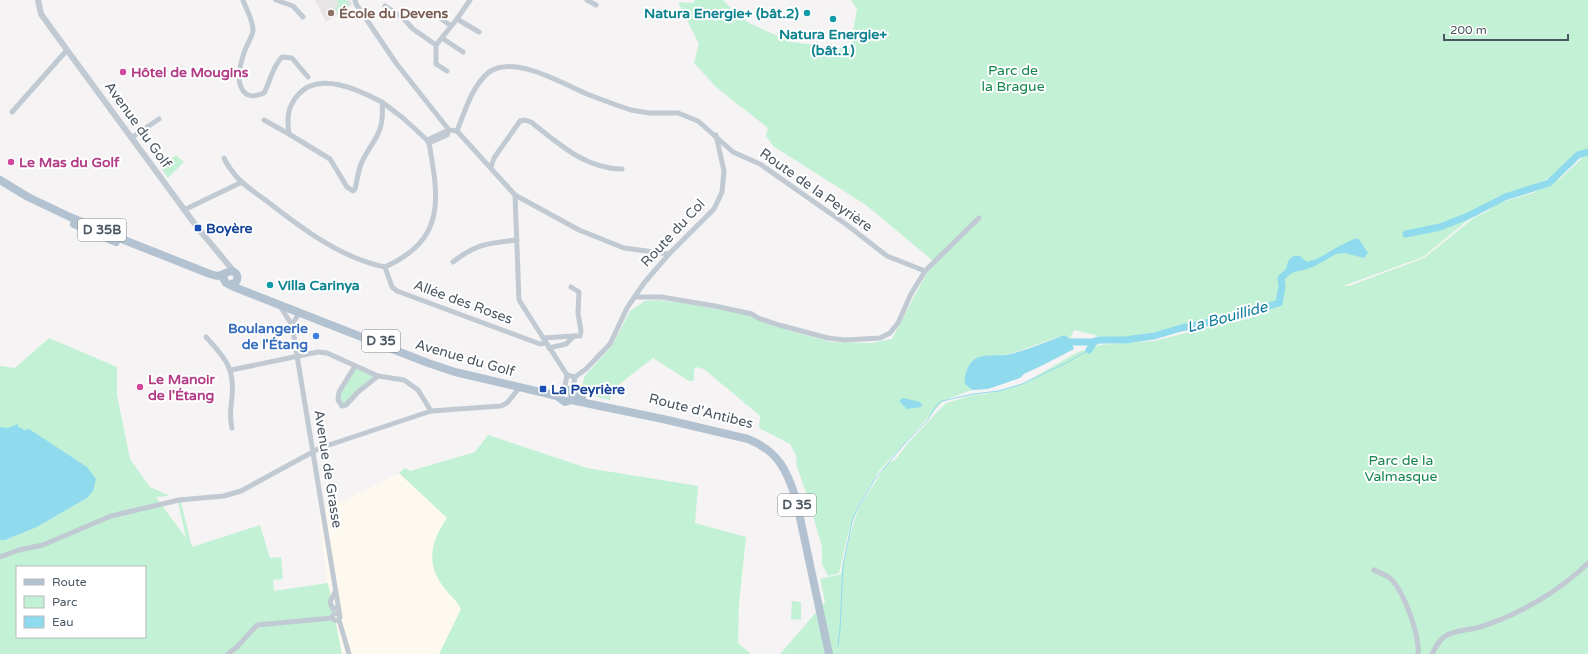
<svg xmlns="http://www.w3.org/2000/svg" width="1588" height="654" font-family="'Varela Round',sans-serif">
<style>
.commercial{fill:#fdf9ef;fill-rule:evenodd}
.education{fill:#e6e4e5}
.green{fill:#c3f1d5;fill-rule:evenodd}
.water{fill:#90daee}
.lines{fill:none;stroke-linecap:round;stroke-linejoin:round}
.stream{stroke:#90daee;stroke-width:1}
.river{stroke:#90daee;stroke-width:7}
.minor{stroke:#c1cad2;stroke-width:5}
.tertiary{stroke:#c1cad2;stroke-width:6}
.primary{stroke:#b3c2d1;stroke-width:8}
.education-dot{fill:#8d6e63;stroke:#fff;stroke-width:1.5}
.culture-dot{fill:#0f9aa8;stroke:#fff;stroke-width:1.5}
.hotel-dot{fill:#d1479c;stroke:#fff;stroke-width:1.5}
.transit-dot{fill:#1a4fb4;stroke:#fff;stroke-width:1.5}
.shop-dot{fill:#3f7fe0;stroke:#fff;stroke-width:1.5}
.labels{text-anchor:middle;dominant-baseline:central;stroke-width:4;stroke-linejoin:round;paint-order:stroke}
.shield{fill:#fff;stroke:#808990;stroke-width:1}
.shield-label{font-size:13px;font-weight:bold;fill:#4a5661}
.education-label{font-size:14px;font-weight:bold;fill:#785e54;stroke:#fff;text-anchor:start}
.culture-label{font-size:14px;font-weight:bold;fill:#0d838f;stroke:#fff;text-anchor:end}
.park-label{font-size:14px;fill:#17864f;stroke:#fff}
.hotel-label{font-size:14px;font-weight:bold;fill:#b23c85;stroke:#fff;text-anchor:start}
.street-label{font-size:14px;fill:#4a5661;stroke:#fff}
.transit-label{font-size:14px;font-weight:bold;fill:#164399;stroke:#fff;text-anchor:start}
.shop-label{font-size:14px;font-weight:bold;fill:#366cbe;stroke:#fff;text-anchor:end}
.water-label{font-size:15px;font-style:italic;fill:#0c7c9b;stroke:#fff}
</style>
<rect width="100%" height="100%" fill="#f5f3f3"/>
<path class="commercial" d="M474 453 695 523 746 537 737 643 750 654H0V558L162 505 192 547 260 525 269 553 273 592 301 590 327 582 319 513 400 473ZM17 567H145V637H17Z"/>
<polygon class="education" points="315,0 350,0 353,4 326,22"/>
<g class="green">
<polygon points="336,0 346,0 350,5 338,13 335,8 339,5"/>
<polygon points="695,0 723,0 732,9 749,23 791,42 850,49 857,9 851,0 1588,0 1588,153 1585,153 1569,162 1554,176 1525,189 1496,197 1423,257 1343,286 1349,286 1424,258 1475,217 1486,212 1499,203 1533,193 1560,179 1585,155 1588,155 1588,654 780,654 825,602 820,579 841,574 850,535 858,509 887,464 896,459 908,443 946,403 973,395 985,394 1021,385 1076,353 1099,345 1154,341 1238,320 1274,307 1115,340 1074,330 1070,339 1064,335 1010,354 984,357 965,384 972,390 944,400 879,471 857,508 848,534 839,573 828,576 822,564 822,547 808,498 796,464 797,458 790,444 759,428 760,416 704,369 696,367 694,370 694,379 693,381 689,381 653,358 613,389 610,400 581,393 584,377 612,346 630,311 645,301 658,300 690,304 750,315 787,330 831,342 871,343 892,339 933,261 866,205 773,146 766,136 768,128 717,88 694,63 699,44 678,2 693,3"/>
<polygon points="176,155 184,162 168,178 161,168"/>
<path d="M49 338 117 367V395L130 459 150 487 170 496 156 497 186 538 178 502H181L192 547 260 525 270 558 281 557 283 579 273 580 274 591 328 583 342 654H0V540H5L37 527 87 498 0 535V366L15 368ZM17 567H145V637H17Z"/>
<polygon points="356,368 373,376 346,404 341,404 339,401 340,394"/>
<path d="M488 435 587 468 698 486 695 523 746 537 739 605 738 643 751 654H439L461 609C456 599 452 598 446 590 425 565 430 543 447 518L399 473 405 468 410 471 475 452Z"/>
<polygon points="792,601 801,602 801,620 791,619"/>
</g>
<g class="water">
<path d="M1358 238 1368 253 1364 258 1345 253 1336 254 1315 266 1304 270 1285 274 1288 261 1293 256H1300L1307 262C1325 258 1339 243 1358 238Z"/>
<path d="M1064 335 1070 339 1074 349 1043 365 1024 374 1020 378 988 389 972 390 965 384C964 377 967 364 975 359 985 353 1000 357 1011 354 1029 349 1047 342 1064 335Z"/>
<polygon points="903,398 920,402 922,405 921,407 907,409 900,402 900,400"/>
<polygon points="18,424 18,427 25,430 29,429 87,467 96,479 93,491 87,498 37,527 5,540 0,540 0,427 8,428"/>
</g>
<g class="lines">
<polyline class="stream" points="838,646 840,629 843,565 852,522 856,511 875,479 906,442 927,421 937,405 942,401 973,394 999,391 1022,384 1064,364 1089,350"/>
<g class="river">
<polyline points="1406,234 1440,227 1468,216 1505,197 1549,183 1578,155 1588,152"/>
<polyline points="1071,342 1094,342"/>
<polyline points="1089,350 1094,342 1098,340 1125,340 1154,336 1181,328 1226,319 1279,303 1282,287 1281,278 1292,268"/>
</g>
<g class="minor">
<path d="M243 0C246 9 253 20 253 30 253 36 247 44 245 50 241 61 235 82 244 92 250 98 257 96 264 93 271 80 272 67 282 57L292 58 308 77"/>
<polyline points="276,0 293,6 303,17"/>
<polyline points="355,0 356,4 396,63 449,130 457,131 515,195 519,300 567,375"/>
<polyline points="587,0 596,5"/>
<polyline points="385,6 403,18 413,29 436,45 457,19 470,0"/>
<polyline points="435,14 451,26"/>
<polyline points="457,19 479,32"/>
<polyline points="442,38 463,52"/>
<polyline points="436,45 436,64 447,71"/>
<path d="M382 102C359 90 318 70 297 96 287 108 287 119 289 134L330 159 347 187 353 191 355 189C357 181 358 172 361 164 373 138 385 135 382 102L403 118 427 140"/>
<polyline points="12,112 67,50"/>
<polyline points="264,120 289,134"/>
<polygon points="449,130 447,135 429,143 427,140"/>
<path d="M457 131C465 111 472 86 489 72 514 54 563 84 587 94 602 100 616 105 631 110L649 113H678L698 121 733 152 760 164 847 225 887 256 925 271"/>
<polyline points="131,138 159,119"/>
<path d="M224 158C226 163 229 167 232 171 240 183 253 191 264 199 300 227 340 258 385 267 446 239 439 200 429 143"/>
<path d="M491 167 494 158 520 121 525 120 531 122C558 143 585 169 622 169"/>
<polyline points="515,195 579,230 624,248 669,254"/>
<polyline points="184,210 242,182"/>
<path d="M453 262C475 244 489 243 517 240"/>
<polyline points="385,267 392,287 397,291 540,344 546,343"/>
<polyline points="571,287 579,292 578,313 581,331 580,336 574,336"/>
<polyline points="634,297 661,297 715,306 752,314 758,318 779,325 828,338 845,340 880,338 890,333 898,323 911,294 925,271 979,218"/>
<polyline points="280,306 292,325 340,617"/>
<polyline points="292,325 299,313"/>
<path d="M206 337C225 358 235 368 232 397 231 408 229 417 232 428"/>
<polyline points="543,338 574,336 566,344 549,348"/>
<polyline points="355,366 339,392 338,400 342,406 346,405 358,392 378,376"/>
<polyline points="231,370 318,352 327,353 378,376 404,380 418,390 431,411"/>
<polyline points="575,377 586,369 610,344 627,308 644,283 669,254 714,209 722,192 724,171 716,135"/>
<polyline points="564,391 567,375 575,377 572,392"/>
<polyline points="0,557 19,550 43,545 111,516 179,500 224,496 241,491 320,448 431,411 501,406 507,403 520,387"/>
<path d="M1374 570C1379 573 1387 575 1391 579 1404 592 1420 636 1418 654"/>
<polyline points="335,592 330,602 333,609 338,607"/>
<circle cx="336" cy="617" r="3.5"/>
<polyline points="339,620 349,654"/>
<polyline points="228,654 237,647 257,625 332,618"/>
<path d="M1432 654C1436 647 1439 639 1447 635 1457 630 1469 630 1480 627 1518 615 1560 591 1588 563"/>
</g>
<polyline class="tertiary" points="38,0 41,14 67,50 197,227 236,274"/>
<g class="primary">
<polyline points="0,180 28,197 70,217 124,240 210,274 217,276 224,274"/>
<polyline points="74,224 116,242"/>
<path d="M230 285 236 282C239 277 237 273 232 271L225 273 223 278 226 283 234 287 428 363 455 372 553 395 557 396 565 402 571 400 663 419 748 439C778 451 787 470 796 499L829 654"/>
<polyline points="562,393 565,390 569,390 573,395 582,398"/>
</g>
</g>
<circle class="education-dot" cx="331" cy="13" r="4"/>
<g class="culture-dot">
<circle cx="807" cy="13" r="4"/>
<circle cx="833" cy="19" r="4"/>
<circle cx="270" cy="285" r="4"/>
</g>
<g class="hotel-dot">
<circle cx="123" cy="72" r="4"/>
<circle cx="11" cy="162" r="4"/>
<circle cx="140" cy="387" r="4"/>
</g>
<g class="transit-dot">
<rect x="194" y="224" width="8" height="8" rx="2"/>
<rect x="539" y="385" width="8" height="8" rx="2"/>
</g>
<circle class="shop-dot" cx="316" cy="336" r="4"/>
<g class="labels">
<g class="shield">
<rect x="78" y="219" width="48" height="22" rx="3"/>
<rect x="362" y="330" width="38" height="22" rx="3"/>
<rect x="778" y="494" width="38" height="22" rx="3"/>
</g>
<g class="shield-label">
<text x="102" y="230">D 35B</text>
<text x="381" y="341">D 35</text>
<text x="797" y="505">D 35</text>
</g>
<g class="education-label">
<text x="339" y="13">École du Devens</text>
</g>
<g class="culture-label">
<text x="799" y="13">Natura Energie+ (bât.2)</text>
<text x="833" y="34" text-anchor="middle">Natura Energie+<tspan x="833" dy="16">(bât.1)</tspan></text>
<text x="278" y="285" text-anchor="start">Villa Carinya</text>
</g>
<g class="park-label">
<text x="1013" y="70">Parc de<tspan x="1013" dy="16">la Brague</tspan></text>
<text x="1401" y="460">Parc de la<tspan x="1401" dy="16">Valmasque</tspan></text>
</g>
<g class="hotel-label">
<text x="131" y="72">Hôtel de Mougins</text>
<text x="19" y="162">Le Mas du Golf</text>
<text x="148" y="379">Le Manoir<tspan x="148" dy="16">de l'Étang</tspan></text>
</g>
<g class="street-label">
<text transform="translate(138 125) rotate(54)">Avenue du Golf</text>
<text transform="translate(816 190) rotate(35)">Route de la Peyrière</text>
<text transform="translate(673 233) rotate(-47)">Route du Col</text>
<text transform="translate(463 302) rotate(20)">Allée des Roses</text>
<text transform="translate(465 358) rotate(16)">Avenue du Golf</text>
<text transform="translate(701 411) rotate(14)">Route d'Antibes</text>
<text transform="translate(328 469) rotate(81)">Avenue de Grasse</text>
</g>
<g class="transit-label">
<text x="206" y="228">Boyère</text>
<text x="551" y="389">La Peyrière</text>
</g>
<g class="shop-label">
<text x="308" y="328">Boulangerie<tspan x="308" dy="16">de l'Étang</tspan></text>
</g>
<g class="water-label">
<text transform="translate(1227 317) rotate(-15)">La Bouillide</text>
</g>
</g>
<rect x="16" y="566" width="130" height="72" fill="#ffffff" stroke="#b7bbc0"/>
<rect x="24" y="579" width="20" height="6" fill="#b3c2d1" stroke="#b7bbc0"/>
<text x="52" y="586" font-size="12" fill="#4a5661">Route</text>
<rect x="24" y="596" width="20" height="12" fill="#c3f1d5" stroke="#b7bbc0"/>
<text x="52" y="606" font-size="12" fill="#4a5661">Parc</text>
<rect x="24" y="616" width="20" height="12" fill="#90daee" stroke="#b7bbc0"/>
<text x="52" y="626" font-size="12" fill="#4a5661">Eau</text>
<path d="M1444 34v6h124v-6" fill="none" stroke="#4a5661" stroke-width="2"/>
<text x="1450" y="34" font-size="12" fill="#4a5661" stroke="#ffffff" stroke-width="3" paint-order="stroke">200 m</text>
</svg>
